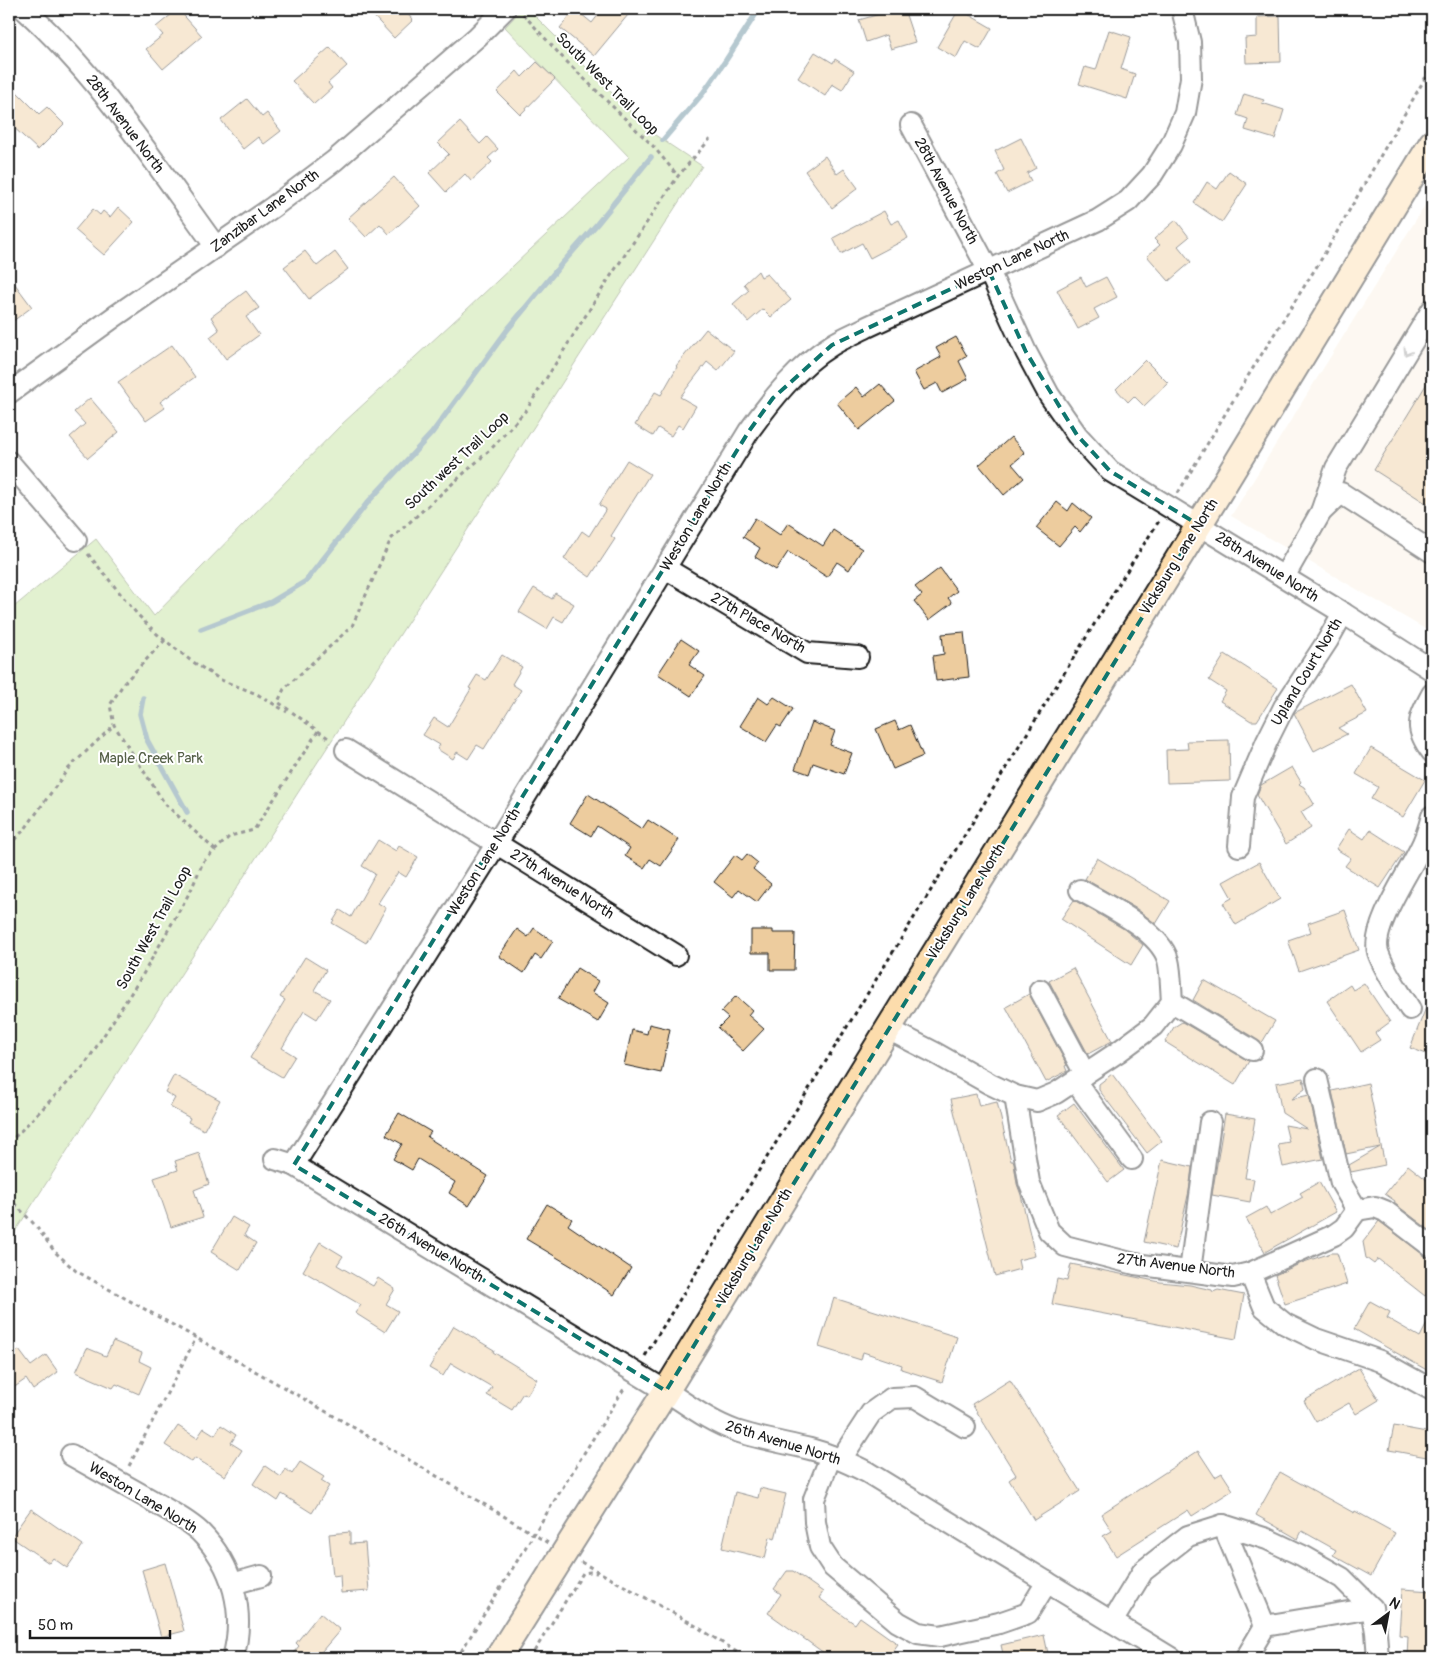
<svg xmlns="http://www.w3.org/2000/svg" width="1441" height="1667" font-family="Pangolin,sans-serif">
<style>
.built{fill:#faf0e2}
.green{fill:#bfdf97;stroke:#6e7e5a}
.lines{fill:none;stroke-linecap:round;stroke-linejoin:round}
.stream{stroke:#5c8596;stroke-width:5.5}
.building{fill:#edcc9e;stroke:#1c1c1c}
.minor-casing{stroke:#1c1c1c;stroke-width:24}
.major-casing{stroke:#1c1c1c;stroke-width:29}
.path{stroke:#1c1c1c;stroke-width:3;stroke-dasharray:4 4;stroke-linecap:butt}
.minor{stroke:#fff;stroke-width:20}
.major{stroke:#fcdcac;stroke-width:25}
.oneway{stroke:#999}
.marked{fill:none;stroke:#0f766e;stroke-width:4;stroke-dasharray:10 6;stroke-linejoin:round}
.labels{text-anchor:middle;dominant-baseline:central;stroke-width:4;stroke-linejoin:round;paint-order:stroke}
.street-label{font-size:15px;fill:#1c1c1c;stroke:#fff}
.park-label{font-size:15px;fill:#556047;stroke:#fff}
</style>
<rect width="100%" height="100%" fill="#fff"/>
<filter id="ink" filterUnits="userSpaceOnUse"><feTurbulence type="fractalNoise" baseFrequency=".02" numOctaves="2"/><feDisplacementMap in="SourceGraphic" scale="10" xChannelSelector="R" yChannelSelector="G"/><feConvolveMatrix kernelMatrix="1 2 1 2 8 2 1 2 1" color-interpolation-filters="sRGB"/></filter>
<g filter="url(#ink)">
<polygon class="built" points="1432,194 1432,633 1231,516"/>
<polygon class="green" points="522,9 528,9 652,133 702,166 9,1241 9,611 96,539 154,616 342,424 464,312 629,157 505,27"/>
<g class="lines">
<g class="stream">
<polyline points="663,140 703,93 726,60 759,9"/>
<polyline points="201,629 271,602 306,581 368,502 432,433 508,329 559,267 597,224 651,157"/>
<polyline points="143,698 140,714 147,740 187,812"/>
</g>
</g>
<g class="building">
<polygon points="178,9 202,36 163,69 146,49 163,35 156,27"/>
<polygon points="367,9 403,9 413,20 394,38"/>
<polygon points="575,9 592,23 603,9 620,9 628,15 594,56 560,28"/>
<polygon points="897,9 904,9 915,42 891,49 886,35 866,42 859,20"/>
<polygon points="959,9 992,28 980,49 965,41 956,58 937,47"/>
<polygon points="1280,16 1281,62 1246,63 1245,38 1257,37 1257,17"/>
<polygon points="1109,30 1131,37 1121,69 1135,74 1127,99 1079,84 1085,67 1096,70"/>
<polygon points="330,47 347,66 328,83 332,88 314,104 292,81"/>
<polygon points="815,52 833,63 835,59 854,71 842,90 832,84 825,96 798,78"/>
<polygon points="537,62 555,79 520,115 497,92 517,71 522,77"/>
<polygon points="17,92 39,114 47,107 64,124 38,150 9,123 9,100"/>
<polygon points="1244,94 1264,100 1262,103 1284,110 1275,139 1245,130 1248,119 1237,115"/>
<polygon points="247,99 262,117 267,113 281,131 264,144 258,137 243,149 221,120"/>
<polygon points="460,122 480,144 487,137 498,149 488,158 492,162 471,181 465,174 446,192 429,173 449,154 438,143"/>
<polygon points="1021,138 1036,168 1027,173 1031,181 1007,193 997,174 1004,170 995,151"/>
<polygon points="825,156 837,174 844,169 858,188 832,208 805,171"/>
<polygon points="1229,171 1247,184 1222,222 1194,203 1207,182 1217,189"/>
<polygon points="394,177 420,206 389,234 380,224 366,237 348,218"/>
<polygon points="118,207 134,222 104,255 75,230 93,209 100,215 103,211 110,217"/>
<polygon points="884,211 891,224 899,220 908,238 870,258 862,243 841,254 833,238"/>
<polygon points="1176,220 1189,237 1178,246 1191,262 1169,281 1147,256 1160,245 1154,239"/>
<polygon points="305,251 317,266 335,252 348,269 309,299 284,267"/>
<polygon points="758,271 761,277 767,274 791,300 771,317 763,309 748,322 733,304 749,290 744,284"/>
<polygon points="9,276 32,307 9,324"/>
<polygon points="1081,277 1086,287 1106,277 1117,297 1094,309 1099,318 1078,329 1057,290"/>
<polygon points="246,291 259,308 246,317 259,335 226,359 210,337 219,330 211,317"/>
<polygon points="706,329 734,351 718,371 707,362 680,397 696,406 683,428 678,425 671,436 658,428 653,436 635,425 655,392 661,395 677,367 676,366"/>
<polygon points="956,337 967,356 959,361 968,379 942,393 937,383 924,390 914,372 941,357 936,348"/>
<polygon points="172,345 195,377 160,402 165,408 146,421 118,382"/>
<polygon points="1145,360 1168,383 1144,406 1134,396 1128,402 1116,389"/>
<polygon points="1432,375 1432,507 1374,470"/>
<polygon points="880,384 895,401 859,430 837,403 856,387 864,397"/>
<polygon points="90,398 119,432 88,458 70,437 85,424 74,412"/>
<polygon points="1011,437 1025,453 1012,464 1024,478 1004,495 979,465"/>
<polygon points="627,460 650,474 611,536 615,539 590,577 564,559 582,531 589,536 606,509 599,505"/>
<polygon points="1057,502 1068,511 1073,503 1091,518 1080,532 1075,527 1059,546 1036,528"/>
<polygon points="755,518 780,535 788,523 823,546 833,530 862,549 849,570 837,562 827,577 788,552 776,570 755,557 760,548 743,537"/>
<polygon points="940,568 957,591 948,598 952,603 929,620 914,601 922,595 915,587"/>
<polygon points="534,588 552,599 555,593 574,604 563,622 554,617 547,629 519,612"/>
<polygon points="964,632 969,677 936,681 933,656 944,654 942,634"/>
<polygon points="681,639 699,651 689,665 705,676 691,696 658,674"/>
<polygon points="1225,654 1278,688 1257,721 1251,721 1220,701 1226,691 1209,680"/>
<polygon points="502,655 522,667 512,684 521,690 484,749 477,745 468,759 457,752 453,759 437,749 440,745 423,735 434,718 448,727 471,689 469,688 477,675 486,680"/>
<polygon points="1351,684 1367,713 1338,728 1347,734 1314,751 1294,713"/>
<polygon points="758,697 768,704 774,697 793,709 781,727 777,725 766,742 740,726"/>
<polygon points="895,721 899,730 910,725 923,756 893,769 876,729"/>
<polygon points="812,722 835,731 830,745 852,753 844,774 813,763 809,774 795,769"/>
<polygon points="1229,740 1230,781 1167,783 1166,750 1188,749 1187,741"/>
<polygon points="1371,748 1425,780 1403,817 1371,799 1378,787 1356,774"/>
<polygon points="1292,767 1301,782 1299,784 1304,787 1314,804 1301,812 1311,828 1286,844 1257,795 1261,785"/>
<polygon points="588,794 642,829 648,820 679,840 661,866 650,859 644,868 625,856 630,848 597,826 591,836 570,823"/>
<polygon points="1349,829 1364,839 1370,830 1404,852 1380,888 1345,866 1351,858 1336,849"/>
<polygon points="378,840 396,851 399,846 418,857 406,877 398,872 378,903 386,908 366,943 332,923 340,910 351,917 375,874 362,866"/>
<polygon points="747,854 758,863 753,869 771,884 757,902 739,889 733,897 714,882 735,855 742,860"/>
<polygon points="1097,858 1170,901 1156,924 1137,909 1085,879"/>
<polygon points="1259,862 1280,899 1236,925 1223,903 1232,898 1223,882"/>
<polygon points="1074,900 1124,929 1143,945 1131,965 1061,919"/>
<polygon points="1345,910 1359,950 1299,971 1288,940 1311,932 1308,923"/>
<polygon points="534,928 553,941 541,959 535,955 524,973 499,956 517,929 528,937"/>
<polygon points="751,930 773,930 773,933 795,933 794,970 770,970 770,953 751,953"/>
<polygon points="305,957 326,970 314,990 330,999 317,1019 304,1011 282,1048 295,1056 282,1077 250,1058 285,1000 280,997"/>
<polygon points="577,968 598,981 592,992 609,1003 598,1022 558,999"/>
<polygon points="1073,968 1112,1041 1088,1054 1049,981"/>
<polygon points="1204,980 1275,1021 1263,1041 1261,1043 1193,1000"/>
<polygon points="1364,983 1390,1022 1375,1033 1380,1040 1361,1052 1327,1001 1350,985 1353,990"/>
<polygon points="1029,994 1067,1065 1065,1066 1067,1071 1046,1082 1006,1007"/>
<polygon points="1431,995 1432,995 1432,1056 1410,1048"/>
<polygon points="736,996 752,1010 748,1015 764,1029 743,1051 718,1028 728,1018 721,1012"/>
<polygon points="1182,1022 1249,1061 1235,1085 1165,1042 1174,1027"/>
<polygon points="649,1024 670,1029 661,1073 624,1065 632,1030 647,1034"/>
<polygon points="1112,1074 1162,1141 1147,1153 1099,1090 1099,1084"/>
<polygon points="174,1075 220,1100 204,1130 188,1122 190,1118 170,1107 175,1098 165,1092"/>
<polygon points="1303,1078 1305,1089 1291,1099 1309,1095 1323,1159 1283,1167 1278,1144 1289,1142 1285,1125 1307,1129 1282,1113 1276,1083"/>
<polygon points="1368,1083 1385,1165 1351,1172 1349,1165 1380,1147 1346,1154 1332,1091"/>
<polygon points="976,1094 979,1106 997,1102 1011,1161 1013,1161 1014,1164 1017,1184 1021,1195 1035,1256 1018,1260 1020,1269 995,1276 951,1099"/>
<polygon points="1074,1103 1124,1170 1108,1182 1058,1115"/>
<polygon points="399,1113 431,1132 427,1137 488,1176 469,1206 449,1193 455,1182 418,1159 412,1170 393,1159 402,1144 386,1135"/>
<polygon points="1225,1114 1255,1119 1245,1178 1254,1179 1250,1202 1212,1195"/>
<polygon points="199,1153 209,1184 194,1190 203,1217 171,1227 154,1178 178,1170 175,1161"/>
<polygon points="1162,1160 1192,1167 1189,1191 1176,1249 1144,1242"/>
<polygon points="1408,1165 1432,1184 1432,1232 1394,1203 1395,1201 1385,1194"/>
<polygon points="1319,1182 1336,1212 1265,1252 1246,1218 1266,1207 1270,1215 1303,1197 1300,1193"/>
<polygon points="547,1204 572,1219 568,1225 631,1268 614,1295 573,1267 526,1239"/>
<polygon points="232,1217 249,1227 244,1235 256,1243 240,1270 211,1252"/>
<polygon points="1379,1221 1425,1256 1432,1259 1432,1287 1425,1296 1378,1259 1374,1264 1366,1258 1363,1242"/>
<polygon points="320,1242 343,1256 337,1265 373,1286 378,1278 395,1289 386,1304 398,1311 385,1332 355,1313 361,1305 303,1271"/>
<polygon points="1331,1253 1337,1253 1347,1284 1285,1304 1275,1275 1304,1262"/>
<polygon points="1071,1264 1160,1282 1190,1285 1212,1290 1213,1292 1218,1290 1244,1295 1236,1339 1052,1304 1057,1279 1067,1281"/>
<polygon points="834,1298 957,1337 942,1382 901,1369 902,1365 863,1352 861,1360 819,1347"/>
<polygon points="1370,1301 1390,1312 1387,1318 1420,1337 1432,1314 1432,1373 1354,1329"/>
<polygon points="454,1326 494,1350 493,1352 537,1379 527,1395 523,1393 512,1410 487,1395 492,1387 451,1363 443,1376 429,1368"/>
<polygon points="113,1341 142,1353 139,1361 151,1367 139,1394 116,1384 113,1388 76,1372 87,1348 106,1356"/>
<polygon points="19,1350 31,1366 46,1355 58,1372 33,1390 26,1379 9,1391 9,1357"/>
<polygon points="1359,1368 1379,1400 1356,1414 1349,1403 1316,1422 1304,1401"/>
<polygon points="1010,1380 1080,1491 1034,1520 1009,1480 1016,1475 972,1404"/>
<polygon points="221,1425 236,1435 231,1443 242,1450 225,1476 195,1458 192,1462 165,1445 178,1426 197,1438 204,1428 215,1435"/>
<polygon points="1394,1426 1432,1433 1432,1458 1389,1450"/>
<polygon points="1198,1451 1215,1477 1222,1473 1233,1490 1192,1516 1188,1510 1116,1556 1103,1536 1112,1531 1101,1514"/>
<polygon points="300,1462 324,1477 321,1481 329,1486 312,1513 282,1494 278,1501 253,1484 265,1466 281,1477 286,1469 292,1474"/>
<polygon points="1280,1472 1354,1513 1355,1511 1395,1533 1371,1576 1333,1555 1336,1550 1302,1531 1298,1539 1256,1515"/>
<polygon points="760,1488 786,1494 775,1539 770,1537 765,1558 722,1548 735,1492 758,1498"/>
<polygon points="31,1509 83,1545 67,1568 53,1558 49,1563 11,1537"/>
<polygon points="350,1532 350,1544 365,1543 369,1591 341,1593 340,1575 333,1576 329,1534"/>
<polygon points="165,1563 184,1631 161,1637 142,1570"/>
<polygon points="787,1571 793,1571 823,1592 819,1598 855,1624 860,1617 898,1644 888,1658 831,1658 768,1613 781,1594 774,1589"/>
<polygon points="1402,1589 1432,1591 1432,1658 1407,1658 1408,1636 1399,1635"/>
<polygon points="320,1613 340,1630 316,1658 289,1658 299,1646 296,1643"/>
<polygon points="1044,1635 1049,1658 1004,1658 1001,1645"/>
</g>
<g class="lines">
<g class="minor-casing">
<g id="minor">
<path d="M24 9C100 77 156 165 216 247"/>
<polyline points="911,125 989,271 1026,352 1049,395 1077,435 1110,471 1343,613 1432,670"/>
<polyline points="9,393 114,317 273,207 334,161 477,37 505,9"/>
<polyline points="9,462 76,540"/>
<polyline points="1321,512 1336,468 1432,310"/>
<polyline points="665,568 807,653 858,657"/>
<polyline points="1284,577 1321,512 1341,493 1432,552"/>
<path d="M1432 694C1419 719 1413 727 1432 752"/>
<polyline points="346,750 676,955"/>
<polyline points="1239,846 1243,797 1267,741 1284,707 1328,640 1343,613"/>
<polyline points="1040,990 1085,1074"/>
<polyline points="1172,1002 1252,1050"/>
<path d="M1410 1009C1400 992 1384 971 1378 952 1371 928 1408 874 1419 851 1425 840 1429 828 1432 816"/>
<polyline points="888,1029 935,1053 990,1084 1015,1096 1029,1182 1049,1231 1065,1246 1135,1264 1233,1277 1250,1273 1264,1307 1285,1324 1316,1339 1380,1361 1432,1390"/>
<polyline points="1317,1079 1341,1183 1357,1210 1375,1207 1385,1211 1432,1247"/>
<polyline points="1075,1081 1132,1159"/>
<path d="M1015 1096 1037 1101 1056 1093 1118 1052 1153 1026 1172 1002C1171 990 1171 971 1168 960 1159 930 1106 905 1080 890"/>
<path d="M275 1159 294 1165 666 1391C688 1405 710 1422 736 1431 760 1439 786 1443 810 1449 830 1454 849 1463 867 1472L1171 1658"/>
<path d="M294 1165 497 843 749 431C772 399 798 366 832 345 843 338 856 333 867 327L1098 220 1128 201 1152 175 1171 145 1185 113 1191 78 1190 42 1182 9"/>
<polyline points="1190,1271 1210,1122"/>
<polyline points="1250,1273 1334,1235 1344,1228 1357,1210"/>
<path d="M71 1455C98 1470 124 1485 151 1500 167 1510 186 1519 200 1532 233 1565 246 1612 233 1658"/>
<polyline points="831,1456 814,1499 815,1522 820,1547 833,1567 898,1622 918,1633 940,1636 999,1623 1028,1613 1047,1582"/>
<polyline points="841,1459 871,1413 892,1398 915,1397 965,1427"/>
<polyline points="1223,1525 1267,1539 1303,1556 1342,1578 1372,1608"/>
<polyline points="232,1584 261,1576"/>
<polyline points="1112,1622 1143,1571 1188,1536 1223,1525 1265,1626"/>
<polyline points="1246,1658 1265,1626 1372,1608 1376,1632 1378,1658"/>
</g>
</g>
<g class="major-casing">
<polyline id="major" points="498,1658 666,1391 888,1029 1199,525 1432,143"/>
</g>
<g class="path">
<polyline points="523,14 564,59 653,146 678,176"/>
<polyline points="1178,493 1243,384 1322,258 1432,66"/>
<polyline points="88,554 137,614 157,634 190,660 221,680 257,694 287,712"/>
<polyline points="165,640 124,683 110,705 114,725 165,804 215,850"/>
<polyline points="318,731 331,740"/>
<polyline points="9,845 25,829 68,769 114,725"/>
<polyline points="9,1143 84,1066 142,976 191,890 203,862 230,836 254,830 318,731 278,702 284,689 352,626 391,539 492,448 527,409 608,280 678,176 710,139"/>
<path d="M9 1198 35 1225 55 1252 76 1271C235 1359 393 1448 548 1543"/>
<polyline points="645,1356 1133,561 1159,521"/>
<polyline points="129,1466 196,1338"/>
<polyline points="581,1562 691,1623 746,1658"/>
<polyline points="457,1658 625,1387"/>
<polyline points="530,1658 583,1573 590,1572 597,1573"/>
</g>
<use href="#minor" class="minor"/>
<use href="#major" class="major"/>
</g>
<defs><path id="oneway-chevron" d="M-2-3.5L2.5 0L-2 3.5" fill="none" stroke-width="1.6" stroke-linecap="round" stroke-linejoin="round" transform="scale(1.25)"/></defs>
<use class="oneway" href="#oneway-chevron" transform="translate(1407 352) rotate(121)"/>
</g>
<path d="M0 0H1441V1667H0ZM989 271 1026 352 1077 435 1110 471 1199 525 666 1391 294 1165 749 431 773 398 832 345Z" fill="#fff" fill-opacity=".55" fill-rule="evenodd"/>
<path class="marked" d="M989 271 1026 352 1077 435 1110 471 1199 525 666 1391 294 1165 749 431 773 398 832 345Z"/>
<g class="labels">
<g class="street-label">
<text transform="translate(607 84) rotate(45)">South West Trail Loop</text>
<text transform="translate(125 124) rotate(53)">28th Avenue North</text>
<text transform="translate(946 191) rotate(62)">28th Avenue North</text>
<text transform="translate(265 211) rotate(-36)">Zanzibar Lane North</text>
<text transform="translate(1012 260) rotate(-25)">Weston Lane North</text>
<text transform="translate(457 461) rotate(-43)">South west Trail Loop</text>
<text transform="translate(696 517) rotate(-59)">Weston Lane North</text>
<text transform="translate(1179 557) rotate(-58)">Vicksburg Lane North</text>
<text transform="translate(1267 567) rotate(32)">28th Avenue North</text>
<text transform="translate(758 623) rotate(30)">27th Place North</text>
<text transform="translate(1307 672) rotate(-59)">Upland Court North</text>
<text transform="translate(484 862) rotate(-58)">Weston Lane North</text>
<text transform="translate(562 884) rotate(32)">27th Avenue North</text>
<text transform="translate(966 902) rotate(-58)">Vicksburg Lane North</text>
<text transform="translate(154 928) rotate(-61)">South West Trail Loop</text>
<text transform="translate(754 1247) rotate(-59)">Vicksburg Lane North</text>
<text transform="translate(431 1248) rotate(31)">26th Avenue North</text>
<text transform="translate(1176 1266) rotate(7)">27th Avenue North</text>
<text transform="translate(783 1443) rotate(17)">26th Avenue North</text>
<text transform="translate(143 1498) rotate(31)">Weston Lane North</text>
</g>
<g class="park-label">
<text x="151" y="758">Maple Creek Park</text>
</g>
</g>
<rect width="1441" height="1667" fill="none" stroke="#fff" stroke-width="30"/>
<rect x="15" y="15" width="1411" height="1637" fill="none" stroke="#1c1c1c" stroke-width="2" filter="url(#ink)"/>
<g transform="translate(1388 1614) rotate(32)" stroke="#ffffff" stroke-width="4" paint-order="stroke">
<path d="M0-4L9 19L0 12L-9 19Z" fill="#1c1c1c"/>
<text y="-8" font-size="14" font-weight="bold" text-anchor="middle" fill="#1c1c1c">N</text>
</g>
<path d="M30 1630v8h140v-8" fill="none" stroke="#1c1c1c" stroke-width="2.5"/>
<text x="38" y="1630" font-size="15" fill="#1c1c1c" stroke="#ffffff" stroke-width="4" paint-order="stroke">50 m</text>
</svg>
